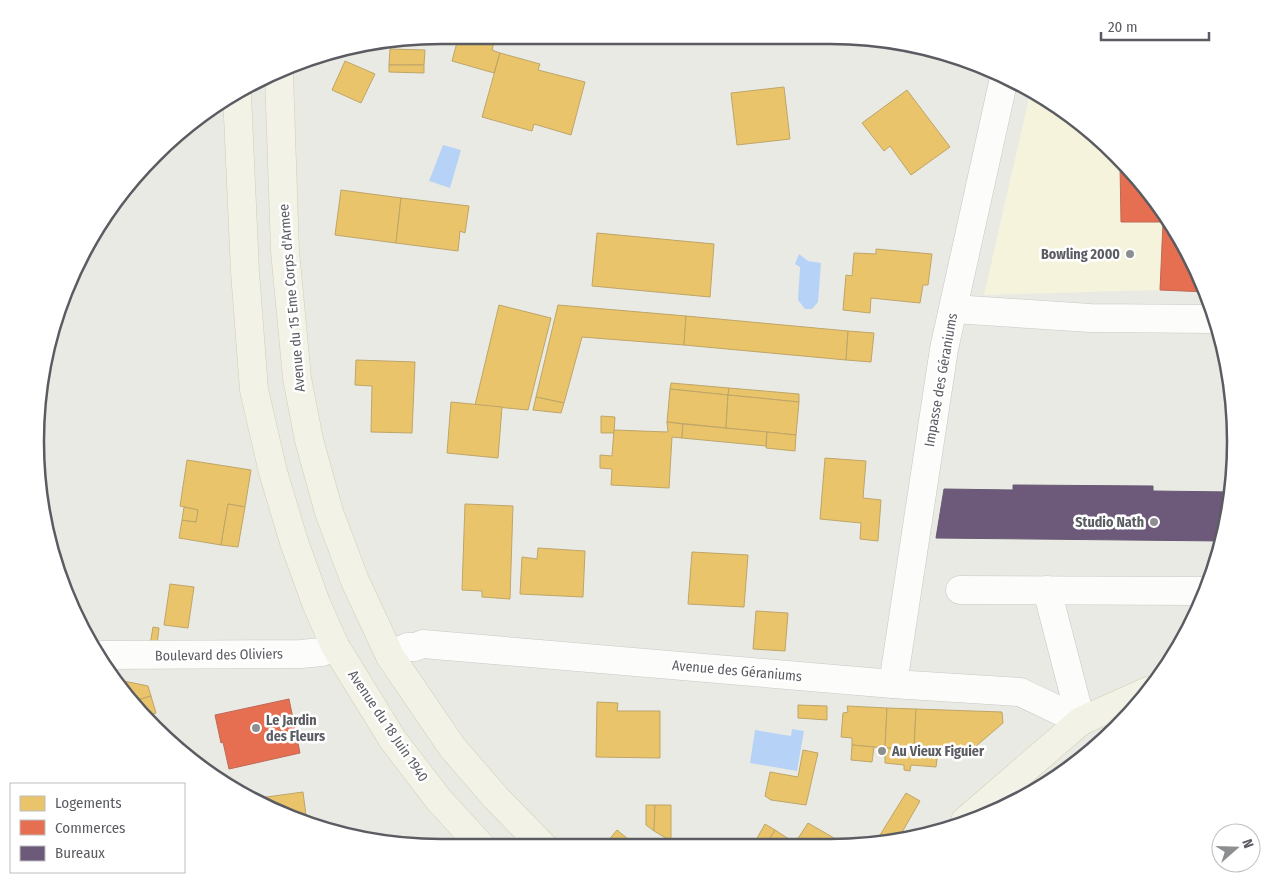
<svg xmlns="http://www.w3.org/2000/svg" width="1271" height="883" font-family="'Fira Sans Condensed',sans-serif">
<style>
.commercial{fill:#f5f3dc}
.water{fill:#b6d3f7}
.homes{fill:#e9c46a;stroke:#bea568}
.shops{fill:#e76f51;stroke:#bd6956}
.offices{fill:#6d597a;stroke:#675a73}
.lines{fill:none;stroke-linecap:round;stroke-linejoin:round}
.minor-casing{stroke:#c7c8c6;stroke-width:29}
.major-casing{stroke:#d2ceb1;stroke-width:29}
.minor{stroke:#fcfcfb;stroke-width:28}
.major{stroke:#f2f2e7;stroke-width:28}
.poi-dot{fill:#8c8e90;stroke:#fff;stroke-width:2}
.labels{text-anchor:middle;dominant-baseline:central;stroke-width:5;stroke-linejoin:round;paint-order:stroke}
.poi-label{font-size:14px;font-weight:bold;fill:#5a5c62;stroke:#fff;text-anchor:end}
.street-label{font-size:14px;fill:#5a5c62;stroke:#fff}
.rim{fill:none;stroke:#5a5c62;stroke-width:2.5}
</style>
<rect width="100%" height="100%" fill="#eaeae4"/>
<polygon class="commercial" points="1031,89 1117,154 1168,216 1207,292 1160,290 984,295"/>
<g class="water">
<polygon points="443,145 461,150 450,188 429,181"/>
<polygon points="799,254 808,261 821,263 818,302 812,309 805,309 798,300 800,267 795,264"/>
<polygon points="792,729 804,731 797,771 750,763 755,730 791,736"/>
</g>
<g class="homes">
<polygon points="459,35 496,35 492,50 500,53 494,73 452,61"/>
<polygon points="390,49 425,50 424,65 389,65"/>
<polygon points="500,53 540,64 538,70 585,82 571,135 534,124 532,131 482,117"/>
<polygon points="345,61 375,74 361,103 332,90"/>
<polygon points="389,65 424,65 424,73 389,72"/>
<polygon points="784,87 790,139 737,145 731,93"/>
<polygon points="907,90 950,147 911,175 890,146 884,151 862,123"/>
<polygon points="341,190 401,198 396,243 335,235"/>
<polygon points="401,198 469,206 465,233 460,231 458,251 396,243"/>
<polygon points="597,233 714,244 710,297 592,286"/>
<polygon points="876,249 932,254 928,285 923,285 920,303 871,298 870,313 843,310 846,275 852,276 854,253 876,254"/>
<polygon points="499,305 551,318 528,410 475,405"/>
<polygon points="558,305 686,316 684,345 582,337 564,403 536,397"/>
<polygon points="686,316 848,331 846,360 684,345"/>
<polygon points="848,331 874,333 871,362 846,360"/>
<polygon points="356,360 415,362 412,433 371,432 372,386 355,385"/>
<polygon points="671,383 729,388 728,395 670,389"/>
<polygon points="729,388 799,394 799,402 728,395"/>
<polygon points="670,389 728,395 726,428 667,422"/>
<polygon points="728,395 799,402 796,435 726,428"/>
<polygon points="536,397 564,403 561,413 533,410"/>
<polygon points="451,402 502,407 498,458 447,453"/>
<polygon points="601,416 615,417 614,433 601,433"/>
<polygon points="667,422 683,424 682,438 672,437 669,488 611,485 612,469 600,468 600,455 612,456 614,430 668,432"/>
<polygon points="683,424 767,432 766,446 682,438"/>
<polygon points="767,432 796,435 795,451 766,448"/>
<polygon points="825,458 866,461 863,498 881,500 878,541 860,539 861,523 820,519"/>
<polygon points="187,460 251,470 245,507 228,504 221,545 179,538 182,520 196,522 198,510 180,506"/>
<polygon points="228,504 245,507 238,547 221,545"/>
<polygon points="465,504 513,506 510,599 482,597 482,591 462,590"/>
<polygon points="184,507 198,510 196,522 182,520"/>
<polygon points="538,548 585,551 583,597 520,594 522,557 537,559"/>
<polygon points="692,552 748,555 744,607 688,604"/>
<polygon points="170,584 194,587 188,628 164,625"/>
<polygon points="756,611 788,613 785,651 753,649"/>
<polygon points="153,627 159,628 157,645 150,645"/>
<polygon points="119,680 148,686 151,696 134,701"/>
<polygon points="151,696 156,713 145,717 134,701"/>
<polygon points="597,702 618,703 617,711 660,711 660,758 596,757"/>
<polygon points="798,705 827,706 827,720 798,718"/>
<polygon points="847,706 887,708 885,748 852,745 852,738 841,737 843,713 848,712"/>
<polygon points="887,708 916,709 914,749 885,748"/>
<polygon points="916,709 1002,712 1003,723 968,753 938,751 936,767 911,765 910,771 904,770 904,765 885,763 885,748 914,749"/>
<polygon points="852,745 874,747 872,762 851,760"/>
<polygon points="803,750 818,753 806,805 771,800 765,796 770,772 798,777"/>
<polygon points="303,792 307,823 286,817 252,799"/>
<polygon points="906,793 920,801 897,841 891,842 880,835"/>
<polygon points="646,805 655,805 654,831 646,825"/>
<polygon points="655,805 671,805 671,841 654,831"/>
<polygon points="808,823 834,838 827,848 803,848 795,843"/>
<polygon points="765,824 775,830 764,848 754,848 752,847"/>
<polygon points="617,830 639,848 602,848"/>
<polygon points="775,830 795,843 803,848 764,848"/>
<polygon points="834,838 847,846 827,848"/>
</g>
<g class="shops">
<polygon points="1120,164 1125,164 1168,216 1207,292 1160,290 1163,222 1121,222"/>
<polygon points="289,699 300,753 229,769 223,742 221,743 215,715"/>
</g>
<polygon class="offices" points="1013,485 1153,486 1153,491 1231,492 1228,521 1222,541 936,538 944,489 1013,490"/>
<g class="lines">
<g class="minor-casing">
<g id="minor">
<polyline points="953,309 1090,318 1215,319"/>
<polyline points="960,590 1207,591"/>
<polyline points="1047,590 1081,721"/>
<polyline points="101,655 301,654 322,652 335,646"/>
<polyline points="390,656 407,647 415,647 423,644 893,684 1020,692 1081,721"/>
<polyline points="893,684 944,349 1004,78"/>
</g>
</g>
<g class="major-casing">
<g id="major">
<polyline points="279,75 285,251 297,378 309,440 329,512 355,581 390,656 452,747 496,798 545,848"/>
<polyline points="237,94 245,272 254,390 273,472 294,542 316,603 335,646 393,740 439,800 483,848"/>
<polyline points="965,821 1081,721 1148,691"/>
</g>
</g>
<use href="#minor" class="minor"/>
<use href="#major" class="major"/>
</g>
<g class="poi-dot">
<circle cx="1130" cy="254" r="5"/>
<circle cx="1154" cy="522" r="5"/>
<circle cx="256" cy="728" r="5"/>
<circle cx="882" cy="751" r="5"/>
</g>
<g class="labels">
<g class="poi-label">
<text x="1120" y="254">Bowling 2000</text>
<text x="1144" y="522">Studio Nath</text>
<text x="266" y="720" text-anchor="start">Le Jardin<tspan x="266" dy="16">des Fleurs</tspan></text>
<text x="892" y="751" text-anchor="start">Au Vieux Figuier</text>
</g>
<g class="street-label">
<text transform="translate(292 298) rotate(-95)">Avenue du 15 Eme Corps d'Armee</text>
<text transform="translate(941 380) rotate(-80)">Impasse des Géraniums</text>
<text transform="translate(219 655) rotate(-1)">Boulevard des Oliviers</text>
<text transform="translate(737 671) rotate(5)">Avenue des Géraniums</text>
<text transform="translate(388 726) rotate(56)">Avenue du 18 Juin 1940</text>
</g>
</g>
<path d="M0 0H1271V883H0ZM441 44H830A397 397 0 0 1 1227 441V442A397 397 0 0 1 830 839H441A397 397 0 0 1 44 442V441A397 397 0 0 1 441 44Z" fill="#fff" fill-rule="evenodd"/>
<path class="rim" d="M441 44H830A397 397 0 0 1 1227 441V442A397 397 0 0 1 830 839H441A397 397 0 0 1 44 442V441A397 397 0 0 1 441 44Z"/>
<rect x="10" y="783" width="175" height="90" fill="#ffffff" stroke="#bdbec0"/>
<rect x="20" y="796" width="25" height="15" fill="#e9c46a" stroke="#bdbec0"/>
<text x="55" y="808" font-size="15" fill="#5a5c62">Logements</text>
<rect x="20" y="820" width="25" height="15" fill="#e76f51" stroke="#bdbec0"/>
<text x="55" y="833" font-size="15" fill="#5a5c62">Commerces</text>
<rect x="20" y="846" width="25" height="15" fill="#6d597a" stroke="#bdbec0"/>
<text x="55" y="858" font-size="15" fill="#5a5c62">Bureaux</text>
<g transform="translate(1236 848) rotate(70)"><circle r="24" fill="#ffffff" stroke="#bdbec0"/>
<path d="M0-4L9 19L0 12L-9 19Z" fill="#8c8e90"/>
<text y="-8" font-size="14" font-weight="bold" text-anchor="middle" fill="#5a5c62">N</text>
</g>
<path d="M1101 32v8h108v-8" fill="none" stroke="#5a5c62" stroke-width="2.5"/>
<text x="1108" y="32" font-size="15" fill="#5a5c62" stroke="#ffffff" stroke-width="4" paint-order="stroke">20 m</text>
</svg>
